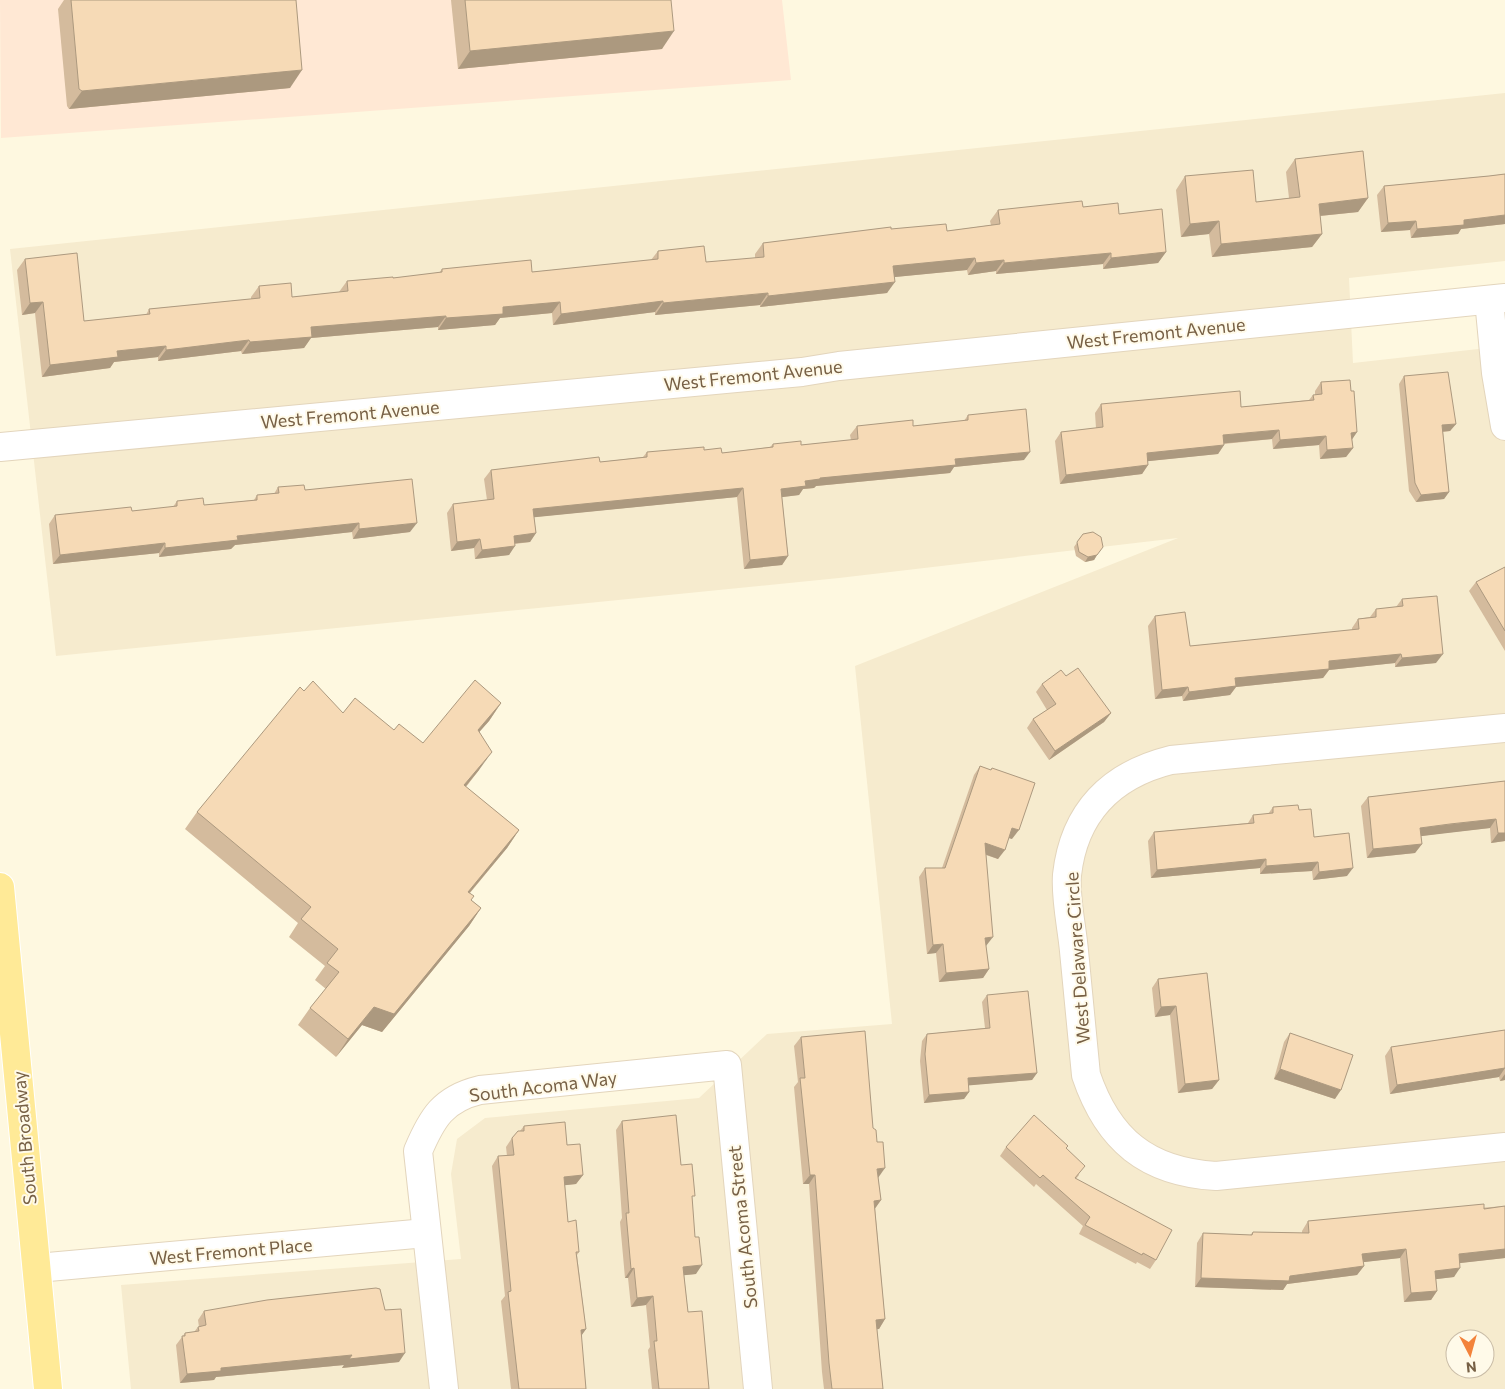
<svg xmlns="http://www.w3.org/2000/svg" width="1505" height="1389" font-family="Commissioner,sans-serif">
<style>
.residential{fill:#f6ebce;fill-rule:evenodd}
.commercial{fill:#ffe8d4}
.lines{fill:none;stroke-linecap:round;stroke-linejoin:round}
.minor-casing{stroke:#e3d5bc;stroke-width:30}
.major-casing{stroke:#fff;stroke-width:30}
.minor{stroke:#fff;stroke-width:28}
.major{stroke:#ffea97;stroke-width:28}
.wall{fill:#d4bb9d}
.shaded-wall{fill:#ac997f}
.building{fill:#f6dab6;stroke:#ac997f}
.labels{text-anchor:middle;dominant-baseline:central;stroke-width:4;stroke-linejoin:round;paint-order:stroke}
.street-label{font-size:18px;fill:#776045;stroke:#fffae9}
</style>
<rect width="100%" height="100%" fill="#fef8e0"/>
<path class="residential" d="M1505 93V261L1349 278 1353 363 1505 346V1389H131L121 1285 461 1259 451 1174 457 1139 485 1118 699 1098 767 1034 892 1024 855 666 1178 538 839 578 56 656 10 249ZM1455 1339H1485V1369H1455Z"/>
<polygon class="commercial" points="0,0 782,0 791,80 1,138"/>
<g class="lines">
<g class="minor-casing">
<g id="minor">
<polyline points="1489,300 1496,373 1505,426"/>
<polyline points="0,447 802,372 839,366 1505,298"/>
<path d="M1505 728 1171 760C1111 775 1074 812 1067 875 1065 897 1072 928 1074 951 1078 992 1082 1034 1086 1075 1108 1140 1147 1172 1216 1176L1505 1147"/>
<polyline points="37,1268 426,1233"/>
<path d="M444 1389 418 1151C432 1118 443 1099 480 1090L727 1065 758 1389"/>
</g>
</g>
<g class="major-casing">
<polyline id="major" points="0,887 48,1389"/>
</g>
<use href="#minor" class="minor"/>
<use href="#major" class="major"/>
</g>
<g class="wall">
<polygon points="64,0 296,0 290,88 69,109 67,106 58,9"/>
<polygon points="451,0 671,0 662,49 458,69"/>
<polygon points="1295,159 1368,198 1358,212 1320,216 1322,234 1312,247 1212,257 1209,234 1181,237 1176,190 1185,176 1256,202 1289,198 1286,172"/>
<polygon points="1505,174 1505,224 1461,229 1458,234 1411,238 1410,230 1381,232 1377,195 1384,186 1489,176"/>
<polygon points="1083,207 1119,214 1166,252 1158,263 1103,269 1103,264 996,274 996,271 968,275 967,270 894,277 887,293 760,307 760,305 655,315 655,312 553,325 552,313 500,318 495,325 438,330 438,327 311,338 304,348 242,354 241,351 158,361 158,357 114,362 110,368 42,377 35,313 22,315 17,270 25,259 84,321 146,315 149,309 251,299 251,297 259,286 292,297 339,292 347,281 393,278 439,273 442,269 532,272 651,260 658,251 706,262 755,258 755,254 763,243 891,229 947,231 991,225 990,221 998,210"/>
<polygon points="1404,376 1456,424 1450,431 1443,432 1449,492 1444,499 1416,502 1409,491 1399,384"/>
<polygon points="1321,382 1357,432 1352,439 1353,448 1346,457 1320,459 1319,445 1273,449 1272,439 1224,444 1224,445 1218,454 1148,461 1148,465 1142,474 1060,484 1055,441 1061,432 1096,428 1095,413 1101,404 1241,407 1309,400 1313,395 1315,395 1315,391"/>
<polygon points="968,415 1024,460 954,467 950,473 816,486 814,488 803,489 799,495 782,497 788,556 782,565 744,569 737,497 534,517 536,533 530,542 515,544 509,555 475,559 474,548 451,551 447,513 453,504 487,500 484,479 491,470 600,462 643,457 647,452 704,450 722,453 770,447 773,444 801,445 851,440 850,435 857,426 913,426 964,421"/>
<polygon points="278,487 305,490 410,532 353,539 352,532 235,545 231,549 159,557 159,553 53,564 49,524 55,515 132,511 173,507 177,501 204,505 254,500 257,495 274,494"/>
<polygon points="1083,534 1097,555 1094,560 1085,562 1076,556 1074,547"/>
<polygon points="1505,567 1505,651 1469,591 1476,582"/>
<polygon points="1402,599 1436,663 1395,667 1395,663 1329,670 1323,678 1236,687 1230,695 1183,701 1182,696 1155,699 1148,626 1155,616 1190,646 1352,630 1352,628 1358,619 1370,617 1376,609 1396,607"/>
<polygon points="1066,676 1111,713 1104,722 1049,760 1027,728 1033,719 1047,710 1036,692 1042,684"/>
<polygon points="304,691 343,713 394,730 423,743 501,703 489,721 480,731 479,770 466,787 519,830 507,848 470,893 471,900 481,908 469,926 382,1032 362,1025 336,1057 298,1025 310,1008 326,989 315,980 325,966 289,937 298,923 185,829 197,812"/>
<polygon points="980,766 991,770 992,768 1012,839 1009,838 998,859 986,855 986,946 989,969 983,978 939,982 936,953 927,954 919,877 925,868 942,868 974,775"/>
<polygon points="1505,781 1505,841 1491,843 1490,828 1444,833 1421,836 1422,844 1415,853 1367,858 1361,806 1368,797"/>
<polygon points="1273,807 1299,810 1314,837 1347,876 1313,880 1312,871 1260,874 1260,868 1151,878 1148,841 1154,832 1248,823 1253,815 1268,814"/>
<polygon points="1207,973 1219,1080 1212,1089 1178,1093 1170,1015 1155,1017 1152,988 1158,979"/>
<polygon points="987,995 1037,1073 1032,1080 968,1085 969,1092 964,1099 924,1103 920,1061 922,1041 927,1034 985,1028 982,1002"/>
<polygon points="1505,1030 1505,1080 1500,1081 1499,1077 1390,1094 1385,1056 1391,1047"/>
<polygon points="1290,1033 1335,1099 1274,1079 1284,1042"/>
<polygon points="801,1037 878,1178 881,1200 875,1208 885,1319 879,1329 877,1329 883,1389 824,1389 822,1372 809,1184 803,1184 794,1087 798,1082 794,1046"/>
<polygon points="622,1121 681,1165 692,1200 696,1274 684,1275 688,1312 709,1389 652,1389 648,1350 650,1347 646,1305 631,1307 628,1278 625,1278 620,1222 622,1218 616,1130"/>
<polygon points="524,1126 567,1145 583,1175 576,1184 565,1185 568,1222 579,1252 577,1255 586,1329 581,1336 586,1389 511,1389 501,1301 505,1296 492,1166 498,1156 507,1156 506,1147 512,1138 520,1131"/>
<polygon points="1006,1147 1067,1149 1079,1175 1076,1179 1156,1260 1150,1269 1137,1262 1136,1264 1079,1234 1083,1226 1036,1184 1034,1187 1000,1156"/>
<polygon points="1505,1206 1505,1258 1459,1263 1454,1277 1436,1279 1437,1291 1431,1300 1404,1302 1400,1258 1363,1262 1364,1266 1357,1275 1287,1284 1283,1290 1195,1287 1197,1243 1203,1233 1250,1235 1253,1232 1302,1233 1302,1231 1308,1221"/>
<polygon points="385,1310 399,1362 342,1368 344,1365 216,1377 214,1380 180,1383 176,1345 185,1333 194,1332 198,1327 199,1327 198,1320 204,1311"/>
</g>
<g class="shaded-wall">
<polygon points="674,31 662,49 458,69 470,51"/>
<polygon points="302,70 290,88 69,109 82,91"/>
<polygon points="1368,198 1358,212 1309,217 1319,204"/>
<polygon points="1505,215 1505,224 1461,229 1458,234 1411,238 1417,229 1464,220"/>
<polygon points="1219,221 1209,234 1181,237 1190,224"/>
<polygon points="1416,221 1410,230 1381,232 1388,223"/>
<polygon points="1322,234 1312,247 1212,257 1221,244"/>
<polygon points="1166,252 1158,263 1103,269 1111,258"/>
<polygon points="1111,253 1103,264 996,274 1004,263"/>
<polygon points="975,258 967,270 885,278 893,266"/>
<polygon points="1004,260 996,271 968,275 976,263"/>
<polygon points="895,282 887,293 760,307 768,296"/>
<polygon points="768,293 760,305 655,315 663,303"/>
<polygon points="663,301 655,312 553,325 561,314"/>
<polygon points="43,302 35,313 22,315 30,303"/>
<polygon points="560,302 552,313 500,318 495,325 438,330 446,318 503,307"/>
<polygon points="446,316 438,327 311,338 304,348 242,354 250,342 311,327"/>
<polygon points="249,340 241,351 158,361 166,350"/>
<polygon points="166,346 158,357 114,362 110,368 42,377 50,365 117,351"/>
<polygon points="1456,424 1450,431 1437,432 1442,425"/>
<polygon points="1279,430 1272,439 1217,444 1223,435"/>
<polygon points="1357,432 1351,441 1351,433"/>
<polygon points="1326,436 1319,445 1273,449 1280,440"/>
<polygon points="1224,445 1218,454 1140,462 1147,453"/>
<polygon points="1353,448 1346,457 1320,459 1327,450"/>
<polygon points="1030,452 1024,460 954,467 950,473 816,486 814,488 803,489 799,495 775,498 781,489 805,481 820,478 955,459"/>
<polygon points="1148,465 1142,474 1060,484 1066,475"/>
<polygon points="743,488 737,497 527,518 533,509"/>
<polygon points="1449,492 1444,499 1416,502 1421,495"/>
<polygon points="359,523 352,532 235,545 231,549 159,557 165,548 237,536"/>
<polygon points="417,523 410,532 353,539 359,529"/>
<polygon points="536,533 530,542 508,544 514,536"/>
<polygon points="480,539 474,548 451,551 457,542"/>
<polygon points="165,543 159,553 53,564 60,555"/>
<polygon points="515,546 509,555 475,559 482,550"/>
<polygon points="1097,555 1094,560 1085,562 1088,557"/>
<polygon points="788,556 782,565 744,569 750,560"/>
<polygon points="1401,654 1395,663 1329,670 1323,678 1236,687 1230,695 1183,701 1189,692 1235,678 1329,661"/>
<polygon points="1443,654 1436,663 1395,667 1402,658"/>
<polygon points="1188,687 1182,696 1155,699 1162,690"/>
<polygon points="501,703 489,721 466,747 478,730"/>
<polygon points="1111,713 1104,722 1049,760 1055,751"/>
<polygon points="492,752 479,770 452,803 464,785"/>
<polygon points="1496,819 1490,828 1414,837 1420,828"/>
<polygon points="1012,828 1019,830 1012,839 1006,837"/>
<polygon points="519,830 507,848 456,909 468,892"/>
<polygon points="1498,833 1505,833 1505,841 1491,843"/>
<polygon points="985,843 1005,850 998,859 979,852"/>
<polygon points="1422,844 1415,853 1367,858 1373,849"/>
<polygon points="1266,859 1260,868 1151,878 1157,870"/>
<polygon points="1318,862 1312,871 1260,874 1266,866"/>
<polygon points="1353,868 1347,876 1313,880 1319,872"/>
<polygon points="481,908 469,926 382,1032 362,1025 336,1057 348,1039 374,1007"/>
<polygon points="993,937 986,946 985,938"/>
<polygon points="943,944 936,953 927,954 933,945"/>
<polygon points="989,969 983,978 939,982 946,973"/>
<polygon points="1176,1006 1170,1015 1155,1017 1161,1007"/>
<polygon points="1505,1068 1499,1077 1390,1094 1397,1085"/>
<polygon points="1280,1069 1341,1090 1335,1099 1274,1079"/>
<polygon points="1037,1073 1032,1080 962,1086 968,1078"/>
<polygon points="1505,1074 1505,1080 1500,1081"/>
<polygon points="1219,1080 1212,1089 1178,1093 1185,1084"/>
<polygon points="969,1092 964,1099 924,1103 929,1095"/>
<polygon points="885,1168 878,1178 877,1169"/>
<polygon points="583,1175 576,1184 558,1186 564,1177"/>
<polygon points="810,1175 815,1175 809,1184 803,1184"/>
<polygon points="881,1200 874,1210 874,1201"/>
<polygon points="1406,1249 1400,1258 1356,1263 1362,1254"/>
<polygon points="1505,1249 1505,1258 1452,1264 1459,1254"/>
<polygon points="702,1265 696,1274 677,1276 683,1267"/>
<polygon points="1364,1266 1357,1275 1287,1284 1283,1290 1195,1287 1201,1278 1290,1276"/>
<polygon points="634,1268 628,1278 625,1278 631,1269"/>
<polygon points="1460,1268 1454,1277 1429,1280 1435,1271"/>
<polygon points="1437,1291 1431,1300 1404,1302 1411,1293"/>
<polygon points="653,1296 646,1305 631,1307 637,1298"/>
<polygon points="885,1319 879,1329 870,1330 876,1320"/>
<polygon points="586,1329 579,1339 581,1330"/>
<polygon points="405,1353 399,1362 342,1368 344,1365 216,1377 214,1380 180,1383 187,1374 221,1368 352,1355"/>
</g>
<g class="building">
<polygon points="71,0 296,0 302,70 82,91 79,89"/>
<polygon points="465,0 671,0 674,31 470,51"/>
<polygon points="1363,151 1368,198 1319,204 1322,234 1221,244 1219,221 1190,224 1185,176 1253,170 1256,202 1300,197 1295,159"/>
<polygon points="1505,174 1505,215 1464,220 1464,225 1417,229 1416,221 1388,223 1384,186 1489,176"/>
<polygon points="1082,201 1083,207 1118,203 1119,214 1162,209 1166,252 1111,258 1111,253 1004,263 1004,260 976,263 975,258 893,266 895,282 768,296 768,293 663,303 663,301 561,314 560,302 503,307 503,314 446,318 446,316 311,327 312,337 250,342 249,340 166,350 166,346 117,351 118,357 50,365 43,302 30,303 25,259 77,253 84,321 150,314 149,309 260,298 259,286 291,283 292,297 348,291 347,281 393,277 393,278 442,272 442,269 531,260 532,272 658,259 658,251 704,246 706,262 764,257 763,243 891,227 891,229 946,224 947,231 1000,224 998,210"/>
<polygon points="1448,372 1456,424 1442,425 1449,492 1421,495 1415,483 1404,376"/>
<polygon points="1350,380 1351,391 1354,391 1357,432 1351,433 1353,448 1327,450 1326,436 1280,440 1279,430 1223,435 1224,445 1147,453 1148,465 1066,475 1061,432 1103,427 1101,404 1240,391 1241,407 1314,400 1313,395 1322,394 1321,382"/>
<polygon points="1026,409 1030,452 955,459 956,465 820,478 820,479 805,481 806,486 781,489 788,556 750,560 743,488 533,509 536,533 514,536 515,546 482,550 480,539 457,542 453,504 494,499 491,470 599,457 600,462 647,457 647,452 704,447 704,450 721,448 722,453 773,447 773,444 801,441 801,445 858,439 857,426 913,420 913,426 968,420 968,415"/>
<polygon points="412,479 417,523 359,529 359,523 237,536 238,540 165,548 165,543 60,555 55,515 131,507 132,511 177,506 177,501 203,498 204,505 257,500 257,495 279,493 278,487 304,485 305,490"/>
<polygon points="1093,532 1101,537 1103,547 1097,555 1088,557 1079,552 1077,542 1083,534"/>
<polygon points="1505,567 1505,631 1476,582"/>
<polygon points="1437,596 1443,654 1402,658 1401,654 1329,661 1329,669 1235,678 1236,686 1189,692 1188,687 1162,690 1155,616 1185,612 1190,646 1359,629 1358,619 1376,617 1376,609 1403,606 1402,599"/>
<polygon points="1078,668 1111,713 1055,751 1033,719 1056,704 1042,684 1061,670 1066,676"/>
<polygon points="475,680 501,703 478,730 492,752 464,785 519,830 468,892 474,896 471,900 481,908 394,1014 374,1007 348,1039 310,1008 339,972 327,963 338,949 301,919 311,907 197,812 300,687 304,691 313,681 343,713 355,698 394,730 399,724 423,743"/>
<polygon points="980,766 991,770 992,768 1035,783 1019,830 1012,828 1005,850 985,843 993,937 985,938 989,969 946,973 943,944 933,945 925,868 945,868"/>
<polygon points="1505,781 1505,833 1498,833 1496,819 1450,824 1420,828 1422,844 1373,849 1368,797"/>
<polygon points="1298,805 1299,810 1311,809 1314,837 1349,833 1353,868 1319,872 1318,862 1266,866 1266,859 1157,870 1154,832 1254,823 1253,815 1273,813 1273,807"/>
<polygon points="1207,973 1219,1080 1185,1084 1176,1006 1161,1007 1158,979"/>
<polygon points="1028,991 1037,1073 968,1078 969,1092 929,1095 925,1054 927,1034 990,1028 987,995"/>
<polygon points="1505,1030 1505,1068 1397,1085 1391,1047"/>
<polygon points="865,1031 873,1128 876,1130 877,1142 883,1142 885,1168 877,1169 881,1200 874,1201 885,1319 876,1320 883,1389 832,1389 829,1363 815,1175 810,1175 800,1078 805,1078 801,1037"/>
<polygon points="1290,1033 1353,1055 1341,1090 1280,1069"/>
<polygon points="676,1115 681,1165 692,1164 695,1196 692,1196 695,1237 699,1237 702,1265 683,1267 688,1312 702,1311 709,1389 659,1389 654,1341 657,1341 653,1296 637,1298 634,1268 631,1269 626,1213 629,1213 622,1121"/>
<polygon points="1034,1115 1068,1146 1066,1148 1085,1166 1075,1178 1172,1230 1156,1260 1143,1253 1142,1255 1085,1225 1090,1217 1043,1175 1040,1178 1006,1147"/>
<polygon points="565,1122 567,1145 580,1144 583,1175 564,1177 568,1222 576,1220 579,1252 576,1252 586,1329 581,1330 586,1389 519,1389 508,1292 511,1291 498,1156 514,1155 512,1138 518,1131 524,1131 524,1126"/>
<polygon points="1484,1204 1484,1209 1505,1206 1505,1249 1459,1254 1460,1268 1435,1271 1437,1291 1411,1293 1406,1249 1362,1254 1364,1266 1290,1276 1289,1281 1201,1278 1203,1233 1252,1235 1253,1232 1309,1233 1308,1221"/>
<polygon points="376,1288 380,1289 385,1310 401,1309 405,1353 349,1359 352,1355 221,1368 221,1371 187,1374 182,1336 185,1336 185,1333 199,1331 198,1327 206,1325 204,1311 267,1300"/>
</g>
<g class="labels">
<g class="street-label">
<text transform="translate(1156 333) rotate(-6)">West Fremont Avenue</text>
<text transform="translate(753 375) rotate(-6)">West Fremont Avenue</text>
<text transform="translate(350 414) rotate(-5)">West Fremont Avenue</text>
<text transform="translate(1077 958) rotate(-94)">West Delaware Circle</text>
<text transform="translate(543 1086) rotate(-7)">South Acoma Way</text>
<text transform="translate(24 1138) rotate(-95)">South Broadway</text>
<text transform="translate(742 1227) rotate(-96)">South Acoma Street</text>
<text transform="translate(231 1251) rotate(-5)">West Fremont Place</text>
</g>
</g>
<g transform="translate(1470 1354) rotate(174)"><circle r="24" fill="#fffae9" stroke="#c9bca7"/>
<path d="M0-4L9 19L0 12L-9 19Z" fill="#f3833b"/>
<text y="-8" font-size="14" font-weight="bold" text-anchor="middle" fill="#776045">N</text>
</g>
</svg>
